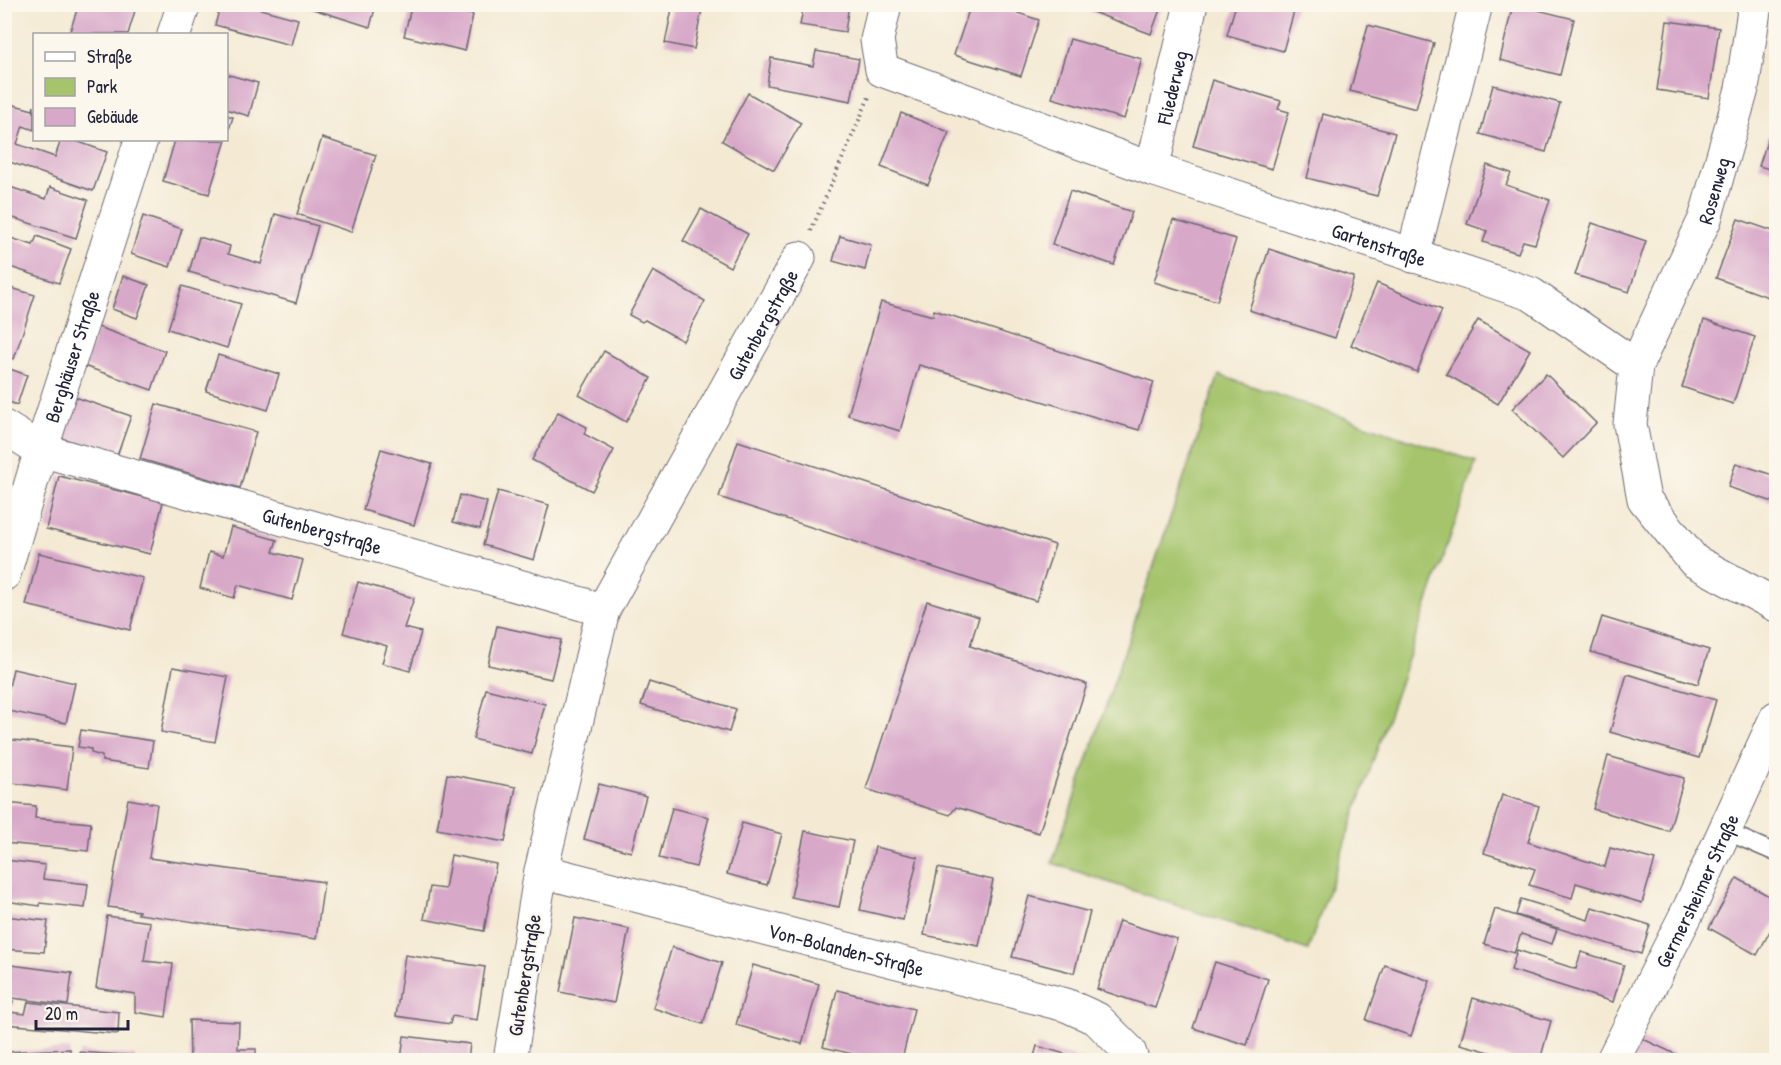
<svg xmlns="http://www.w3.org/2000/svg" width="1781" height="1065" font-family="'Patrick Hand',sans-serif">
<style>
.green{fill:#a5c46c;stroke:#647354;stroke-width:1.5}
.building{fill:#d8a8c9}
.lines{fill:none;stroke-linecap:round;stroke-linejoin:round}
.service-casing{stroke:#6c6871;stroke-width:19}
.minor-casing{stroke:#6c6871;stroke-width:35}
.tertiary-casing{stroke:#6c6871;stroke-width:35}
.secondary-casing{stroke:#6c6871;stroke-width:35}
.path{stroke:#6c6871;stroke-width:4;stroke-dasharray:1.5 4.5;stroke-linecap:butt}
.service{stroke:#fff;stroke-width:16}
.minor{stroke:#fff;stroke-width:33}
.tertiary{stroke:#fff;stroke-width:33}
.secondary{stroke:#fff;stroke-width:33}
.labels{text-anchor:middle;dominant-baseline:central;stroke-width:4.5;stroke-linejoin:round;paint-order:stroke}
.street-label{font-size:20px;fill:#22223b;stroke:#fbf7ec}
</style>
<rect width="100%" height="100%" fill="#fbf7ec"/>
<filter id="ink" filterUnits="userSpaceOnUse"><feTurbulence type="fractalNoise" baseFrequency=".0167" numOctaves="2"/><feDisplacementMap in="SourceGraphic" scale="12" xChannelSelector="R" yChannelSelector="G"/><feConvolveMatrix kernelMatrix="1 2 1 2 8 2 1 2 1" color-interpolation-filters="sRGB"/></filter>
<filter id="wash" filterUnits="userSpaceOnUse"><feTurbulence type="fractalNoise" baseFrequency=".008" numOctaves="4" result="noise"/><feDisplacementMap in="SourceGraphic" scale="24" xChannelSelector="R" yChannelSelector="G"/><feGaussianBlur stdDeviation="1.35" result="paint"/><feColorMatrix in="noise" values="0 0 0 0 0 0 0 0 0 0 0 0 0 0 0 0 0 1.4 0 .05"/><feComposite in="paint" operator="in"/></filter>
<g filter="url(#wash)">
<rect width="100%" height="100%" fill="#f4ead4"/>
<polygon class="green" points="1219,375 1476,462 1308,950 1052,863"/>
<g id="blocks">
<g class="building">
<polygon points="79,4 137,4 128,34 69,34"/>
<polygon points="221,4 241,4 298,19 291,45 215,25"/>
<polygon points="297,4 373,4 376,5 370,27"/>
<polygon points="412,4 429,4 473,15 465,51 404,36"/>
<polygon points="673,4 703,4 694,49 665,43"/>
<polygon points="804,4 849,4 845,32 800,25"/>
<polygon points="971,4 991,4 1039,20 1021,76 954,55"/>
<polygon points="1071,4 1162,4 1151,34"/>
<polygon points="1236,4 1296,4 1283,51 1227,35"/>
<polygon points="1513,4 1574,19 1560,75 1500,60"/>
<polygon points="1667,21 1719,28 1709,98 1657,90"/>
<polygon points="1368,25 1434,43 1416,109 1350,91"/>
<polygon points="1070,39 1142,59 1124,119 1052,98"/>
<polygon points="816,51 859,59 851,101 767,85 771,58 813,66"/>
<polygon points="226,74 258,83 249,116 226,109"/>
<polygon points="1212,80 1281,101 1278,109 1289,112 1272,169 1193,146"/>
<polygon points="1493,85 1560,103 1546,152 1480,134"/>
<polygon points="748,93 801,123 774,170 722,141"/>
<polygon points="7,103 33,110 34,106 34,130 23,126 17,144 55,157 61,140 73,140 107,152 93,191 4,160 4,111"/>
<polygon points="901,113 949,132 928,185 881,167"/>
<polygon points="1323,114 1395,133 1377,196 1307,178"/>
<polygon points="1776,114 1776,171 1759,166"/>
<polygon points="226,115 233,117 227,136 226,136"/>
<polygon points="322,138 376,155 351,232 297,214"/>
<polygon points="175,140 226,140 209,194 163,181"/>
<polygon points="1487,165 1511,173 1506,185 1550,200 1535,244 1523,241 1518,253 1483,242 1487,231 1467,224"/>
<polygon points="4,185 46,199 50,187 88,200 76,238 4,215"/>
<polygon points="1070,191 1132,212 1114,265 1052,244"/>
<polygon points="701,209 748,234 730,267 683,241"/>
<polygon points="275,214 318,226 296,303 189,272 199,237 230,246 228,254 261,264"/>
<polygon points="143,216 182,229 170,267 131,254"/>
<polygon points="1738,219 1776,232 1776,300 1716,278"/>
<polygon points="1173,220 1236,239 1217,301 1154,282"/>
<polygon points="1592,223 1646,241 1629,292 1575,275"/>
<polygon points="4,236 33,245 37,236 71,249 59,283 4,265"/>
<polygon points="840,236 871,245 865,270 833,261"/>
<polygon points="1269,249 1354,277 1335,338 1249,310"/>
<polygon points="653,271 705,301 683,341 645,320 642,322 629,315"/>
<polygon points="123,276 149,285 137,318 112,309"/>
<polygon points="1377,283 1442,310 1417,372 1351,345"/>
<polygon points="4,286 35,295 14,359 4,357"/>
<polygon points="182,286 241,304 227,348 168,329"/>
<polygon points="881,302 933,316 934,310 1154,382 1139,430 919,365 900,431 848,415"/>
<polygon points="1478,320 1530,350 1498,404 1446,374"/>
<polygon points="1704,320 1755,337 1733,404 1682,387"/>
<polygon points="98,327 165,351 152,390 84,366"/>
<polygon points="604,351 651,378 626,422 579,395"/>
<polygon points="218,355 279,374 268,410 206,391"/>
<polygon points="4,367 27,375 17,405 4,400"/>
<polygon points="1546,374 1596,423 1563,458 1512,409"/>
<polygon points="75,397 131,416 117,456 61,438"/>
<polygon points="156,404 256,432 240,488 140,459"/>
<polygon points="558,412 587,427 584,434 614,450 592,491 532,460"/>
<polygon points="738,441 1055,545 1036,601 719,497"/>
<polygon points="381,449 432,464 414,525 363,510"/>
<polygon points="1736,463 1776,476 1776,503 1728,487"/>
<polygon points="59,476 163,502 150,554 46,529"/>
<polygon points="498,491 549,505 534,560 483,545"/>
<polygon points="460,495 487,502 480,529 453,522"/>
<polygon points="231,527 277,540 273,552 303,560 292,600 238,585 234,598 200,588 209,552 223,556"/>
<polygon points="39,553 143,578 130,630 26,605"/>
<polygon points="358,582 414,598 404,628 421,632 410,671 382,663 387,646 343,633"/>
<polygon points="927,601 979,617 970,646 1087,684 1039,833 956,807 950,815 866,789"/>
<polygon points="1602,617 1709,650 1698,684 1591,652"/>
<polygon points="497,626 561,640 551,679 488,665"/>
<polygon points="173,667 228,677 215,742 161,732"/>
<polygon points="13,669 75,683 66,723 4,710"/>
<polygon points="1627,674 1716,700 1699,758 1610,732"/>
<polygon points="649,682 736,709 729,732 641,705"/>
<polygon points="486,689 545,704 532,754 473,739"/>
<polygon points="81,730 153,741 149,768 102,761 102,756 91,753 91,749 78,747"/>
<polygon points="5,739 72,747 67,790 5,782"/>
<polygon points="1608,756 1684,778 1669,831 1593,809"/>
<polygon points="447,774 516,787 505,842 437,829"/>
<polygon points="599,784 646,796 631,852 584,839"/>
<polygon points="1502,795 1539,806 1528,842 1605,867 1610,848 1655,860 1642,903 1576,883 1572,898 1529,885 1535,869 1484,853"/>
<polygon points="128,799 157,804 149,858 324,882 316,939 138,914 139,911 108,907"/>
<polygon points="4,803 36,806 35,818 91,823 88,851 4,843"/>
<polygon points="672,808 709,817 696,867 659,858"/>
<polygon points="742,823 782,834 767,885 727,874"/>
<polygon points="805,831 853,841 839,907 791,897"/>
<polygon points="875,847 918,857 903,920 860,910"/>
<polygon points="451,855 496,864 484,931 424,919 430,887 445,889"/>
<polygon points="5,860 45,865 43,879 88,884 85,908 40,903 40,906 5,901"/>
<polygon points="938,868 993,880 979,946 924,935"/>
<polygon points="1737,878 1776,900 1776,920 1757,955 1709,928"/>
<polygon points="1029,896 1090,912 1074,973 1012,957"/>
<polygon points="1521,899 1588,920 1592,907 1650,925 1641,954 1516,915"/>
<polygon points="1495,909 1557,929 1552,944 1521,934 1514,953 1484,944"/>
<polygon points="4,916 48,921 44,952 4,949"/>
<polygon points="107,916 150,922 144,961 173,964 166,1017 135,1012 135,994 96,988"/>
<polygon points="575,918 629,929 614,1003 560,992"/>
<polygon points="1119,921 1177,939 1155,1008 1097,989"/>
<polygon points="672,947 722,963 703,1024 653,1008"/>
<polygon points="1517,950 1576,969 1581,952 1624,965 1613,1002 1511,970"/>
<polygon points="405,955 485,967 477,1020 452,1016 450,1024 396,1016"/>
<polygon points="1215,962 1268,979 1247,1045 1193,1028"/>
<polygon points="4,964 72,973 68,1005 4,997"/>
<polygon points="753,965 819,984 802,1044 736,1025"/>
<polygon points="1385,965 1430,981 1411,1036 1366,1020"/>
<polygon points="837,990 914,1009 902,1060 878,1060 823,1047"/>
<polygon points="1473,998 1551,1021 1540,1060 1519,1060 1460,1044"/>
<polygon points="4,1000 13,1001 10,1012 25,1014 28,1002 119,1012 118,1034 4,1024"/>
<polygon points="189,1020 239,1022 238,1049 256,1049 256,1060 190,1060"/>
<polygon points="404,1036 470,1044 468,1060 401,1060"/>
<polygon points="1641,1038 1688,1060 1631,1060"/>
<polygon points="1037,1046 1086,1060 1033,1060"/>
<polygon points="70,1049 70,1060 4,1060 4,1052"/>
<polygon points="79,1052 135,1056 135,1060 78,1060"/>
</g>
</g>
</g>
<g filter="url(#ink)">
<use href="#blocks" fill-opacity="0" stroke="#6c6871" stroke-width="1.5"/>
<g class="lines">
<g class="service-casing">
<polyline id="service" points="1725,831 1776,853"/>
</g>
<g class="minor-casing">
<g id="minor">
<path id="s1" d="M885 4 877 40 882 70 1152 169 1531 294 1636 366 1630 424 1644 499 1694 561 1776 605"/>
<path id="s2" d="M1152 169 1191 4"/>
<polyline points="1413,256 1476,4"/>
<path id="s3" d="M1636 366 1705 219 1742 89 1755 4"/>
<path id="s4" d="M4 427 41 450 603 610 541 871 510 1060"/>
<path id="s5" d="M603 610 799 258"/>
<path id="s6" d="M541 871 1066 1005 1097 1019 1129 1051 1132 1060"/>
</g>
</g>
<g class="tertiary-casing">
<g id="tertiary">
<polyline points="174,34 184,4"/>
<path id="s7" d="M4 574 41 450 141 140"/>
</g>
</g>
<g class="secondary-casing">
<g id="secondary">
<path id="s8" d="M1613 1060 1690 907 1776 718"/>
</g>
</g>
<polyline class="path" points="811,231 869,97"/>
<use href="#service" class="service"/>
<use href="#minor" class="minor"/>
<use href="#tertiary" class="tertiary"/>
<use href="#secondary" class="secondary"/>
</g>
</g>
<g class="labels">
<g class="street-label">
<text stroke="none"><textPath href="#s2" startOffset="84">Fliederweg</textPath></text>
<text stroke="none"><textPath href="#s3" startOffset="192">Rosenweg</textPath></text>
<text stroke="none"><textPath href="#s1" startOffset="594">Gartenstraße</textPath></text>
<text stroke="none"><textPath href="#s5" startOffset="327">Gutenbergstraße</textPath></text>
<text stroke="none"><textPath href="#s7" startOffset="228">Berghäuser Straße</textPath></text>
<text stroke="none"><textPath href="#s4" startOffset="336">Gutenbergstraße</textPath></text>
<text stroke="none"><textPath href="#s8" startOffset="189">Germersheimer Straße</textPath></text>
<text stroke="none"><textPath href="#s6" startOffset="315">Von-Bolanden-Straße</textPath></text>
<text transform="translate(524 975) rotate(-81)">Gutenbergstraße</text>
</g>
</g>
<rect width="1781" height="1065" fill="none" stroke="#fbf7ec" stroke-width="24"/>
<rect x="33" y="33" width="195" height="108" fill="#fbf7ec" stroke="#a4a2a5" stroke-width="1.5"/>
<rect x="45" y="52" width="30" height="9" fill="#ffffff" stroke="#a4a2a5" stroke-width="1.5"/>
<text x="87" y="63" font-size="18" fill="#22223b">Straße</text>
<rect x="45" y="78" width="30" height="18" fill="#a5c46c" stroke="#a4a2a5" stroke-width="1.5"/>
<text x="87" y="93" font-size="18" fill="#22223b">Park</text>
<rect x="45" y="108" width="30" height="18" fill="#d8a8c9" stroke="#a4a2a5" stroke-width="1.5"/>
<text x="87" y="123" font-size="18" fill="#22223b">Gebäude</text>
<path d="M36 1020v9h92v-9" fill="none" stroke="#22223b" stroke-width="3"/>
<text x="45" y="1020" font-size="18" fill="#22223b" stroke="#fbf7ec" stroke-width="4.5" paint-order="stroke">20 m</text>
</svg>
